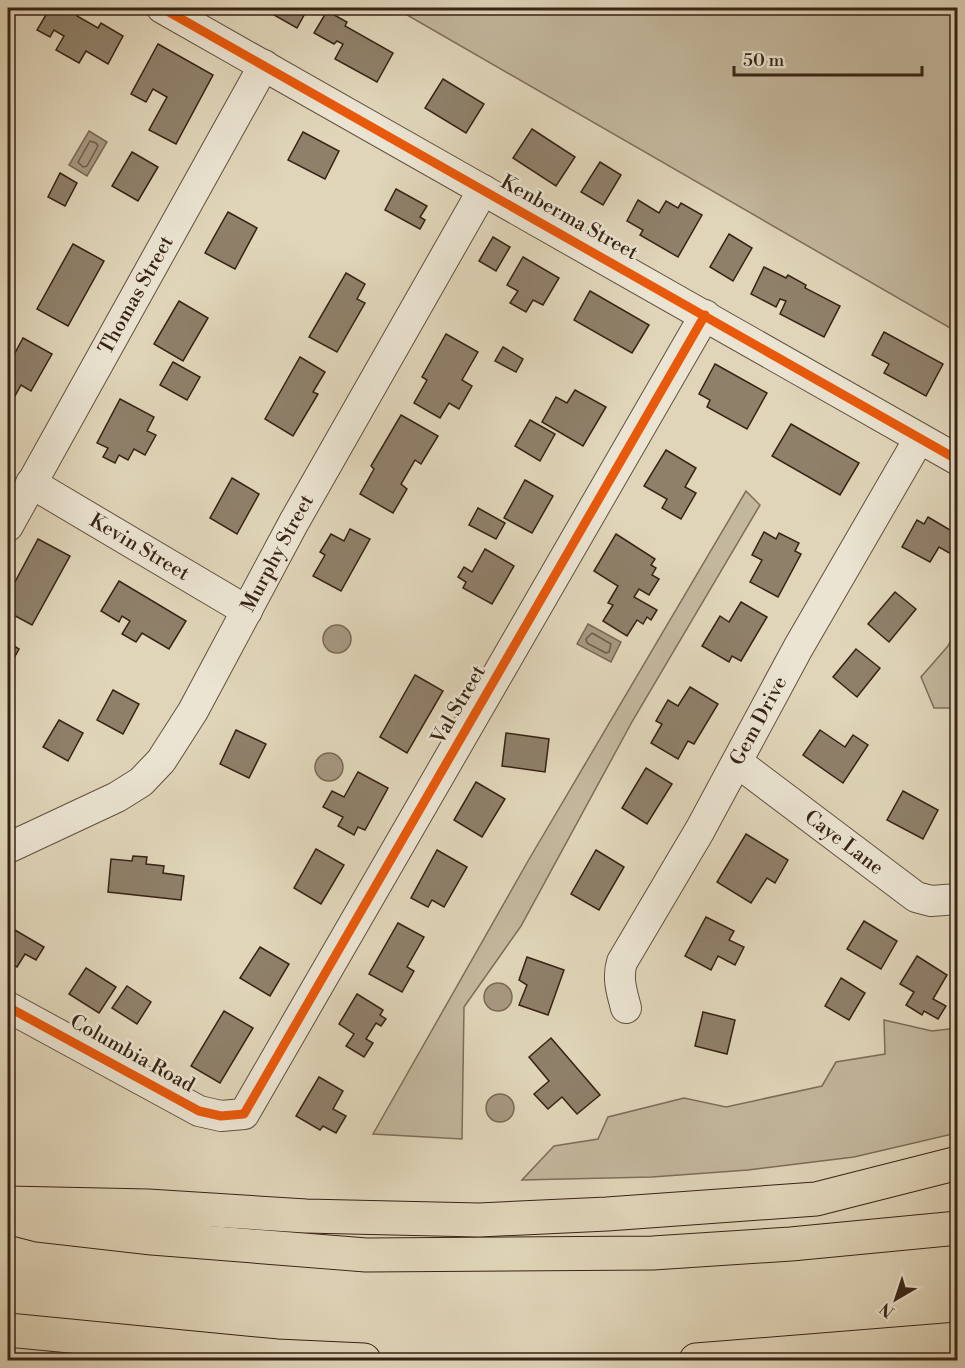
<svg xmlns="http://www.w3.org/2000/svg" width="965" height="1368" font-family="'Libre Bodoni',serif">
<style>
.green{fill:#c3b79d;stroke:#7d6d58;stroke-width:1.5}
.water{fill:#a79881;stroke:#7a6955;stroke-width:1.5}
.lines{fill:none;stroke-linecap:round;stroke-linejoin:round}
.shore{stroke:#6f5e4a;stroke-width:1.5}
.building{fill:#8f806a;stroke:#372314;stroke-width:1.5}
.minor-casing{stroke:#61503d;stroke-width:32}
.motorway-casing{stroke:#372314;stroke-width:35}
.minor{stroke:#ebe4d2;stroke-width:30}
.motorway{stroke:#e0d5b9;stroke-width:33}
.cycleway-casing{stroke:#ebe4d2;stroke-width:13}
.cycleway{stroke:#e8590c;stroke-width:9}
.labels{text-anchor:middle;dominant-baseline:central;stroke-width:5;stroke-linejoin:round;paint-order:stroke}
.street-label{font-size:20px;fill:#372314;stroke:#ebe4d2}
</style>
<rect width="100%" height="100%" fill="#e0d5b9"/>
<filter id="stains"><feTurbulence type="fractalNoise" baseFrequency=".00333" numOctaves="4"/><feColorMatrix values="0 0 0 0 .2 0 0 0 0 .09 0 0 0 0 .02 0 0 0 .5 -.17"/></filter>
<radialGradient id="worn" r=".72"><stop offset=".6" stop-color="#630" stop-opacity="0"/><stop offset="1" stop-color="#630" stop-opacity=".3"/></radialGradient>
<g class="green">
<polygon points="395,8 957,8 957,332"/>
<polygon points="746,491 760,505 633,720 521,926 464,1007 462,1139 373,1134 528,861"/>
<polygon points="957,628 957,708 934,708 921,677 948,646"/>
<polygon points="884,1020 932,1031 957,1028 957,1133 854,1157 748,1170 652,1177 522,1180 554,1146 598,1139 608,1117 684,1098 726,1107 822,1086 836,1062 885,1054"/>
</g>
<g class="water">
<polygon points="89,131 107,142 87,176 69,165"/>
<polygon points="588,624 621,642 611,662 577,644"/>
<circle cx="337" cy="639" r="14"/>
<circle cx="329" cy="767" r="14"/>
<circle cx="498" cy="997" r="14"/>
<circle cx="500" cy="1108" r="14"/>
</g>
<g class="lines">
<g class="shore">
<polygon points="90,141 96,143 98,146 87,166 83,167 78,162"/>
<polygon points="592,633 611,644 609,652 606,653 587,643 586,639"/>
</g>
</g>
<g class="building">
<polygon points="50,8 71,8 79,12 77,16 98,28 101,23 123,36 108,64 86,51 79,63 56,50 64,36 54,30 50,37 37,30"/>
<polygon points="278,8 308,8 297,28 274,15"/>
<polygon points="327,11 347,22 345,26 393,53 377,82 335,59 343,44 337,41 334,44 314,33"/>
<polygon points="158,44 213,75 176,144 149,130 167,97 153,89 146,102 131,94"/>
<polygon points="443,79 484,104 466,133 425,108"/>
<polygon points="532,129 575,157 556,186 513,158"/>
<polygon points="303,132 339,151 325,179 288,160"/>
<polygon points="132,152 158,167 138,201 112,186"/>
<polygon points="600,162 621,175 603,205 581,192"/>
<polygon points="60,173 77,183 65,206 48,197"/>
<polygon points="396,189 427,206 420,217 425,220 420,229 385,210"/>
<polygon points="638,200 659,213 666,201 678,208 681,203 702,215 678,257 640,235 643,230 627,221"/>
<polygon points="228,212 257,228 235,269 205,253"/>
<polygon points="729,234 752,248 733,281 710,267"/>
<polygon points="493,237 510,247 496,271 479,261"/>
<polygon points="73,244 104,261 68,326 37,309"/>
<polygon points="523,257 559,278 543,305 533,300 526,312 510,303 518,291 507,285"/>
<polygon points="764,267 786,278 788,275 806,285 805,288 840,306 824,337 780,314 786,301 780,299 776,307 751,294"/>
<polygon points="346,273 365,284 357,299 365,303 337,352 309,337"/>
<polygon points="590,291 649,325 632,353 574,320"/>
<polygon points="179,301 208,318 183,361 154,344"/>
<polygon points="884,332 943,364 926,396 884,373 889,364 872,355"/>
<polygon points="446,334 478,352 462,380 472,386 459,409 449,403 440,418 414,403 427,380 422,377"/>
<polygon points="23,338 52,354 31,391 21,385 9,407 8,366"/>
<polygon points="503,347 523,359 516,372 495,361"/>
<polygon points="300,357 325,372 313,392 318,394 293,436 265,419"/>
<polygon points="173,362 200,377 187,400 160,385"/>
<polygon points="715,364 767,393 747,429 707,407 710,400 699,394"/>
<polygon points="575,390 606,407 583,446 542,422 556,397 567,403"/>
<polygon points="120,399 154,417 147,431 156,435 145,455 134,449 128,460 119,455 115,463 103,457 108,448 97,443"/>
<polygon points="401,415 438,436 421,464 415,460 401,484 407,489 393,513 360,494 374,469 371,466"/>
<polygon points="530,420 555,434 540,461 515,446"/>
<polygon points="791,424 859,463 840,495 772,456"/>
<polygon points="666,450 696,468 685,487 696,493 681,519 662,508 667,499 644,486"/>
<polygon points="232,478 259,494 237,534 210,518"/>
<polygon points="525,480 553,496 532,533 504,518"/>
<polygon points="478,508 505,523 496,539 469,525"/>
<polygon points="928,517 955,533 958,528 958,558 939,547 930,562 902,547 917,520 924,524"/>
<polygon points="350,529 370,539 341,591 313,576 325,555 320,552 331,534 344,541"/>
<polygon points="764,532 776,539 779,533 799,543 795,551 801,554 778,597 750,582 762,560 752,555"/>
<polygon points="616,534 655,559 651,565 656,568 652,575 659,579 649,595 639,589 634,597 657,610 651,620 647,617 643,624 637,620 627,636 603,621 613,605 608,603 618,586 594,571"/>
<polygon points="38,539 70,556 32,625 8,612 8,595"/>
<polygon points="485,549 514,566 492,604 463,588 466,582 458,577 464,567 472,572"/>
<polygon points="119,581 186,621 169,649 142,633 136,642 122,634 130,621 122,616 119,622 101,611"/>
<polygon points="895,592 916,609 889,642 868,624"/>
<polygon points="741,602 767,617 741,661 732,656 729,662 702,646 720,616 729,622"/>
<polygon points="8,642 19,649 8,669"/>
<polygon points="856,649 880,668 857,697 833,677"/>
<polygon points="415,675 443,691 407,753 380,737"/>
<polygon points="690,687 718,704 694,744 688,741 678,759 651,743 662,724 656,721 668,700 678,706"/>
<polygon points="113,690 139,704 123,734 97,720"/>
<polygon points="59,720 83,733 68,761 43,747"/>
<polygon points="236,730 266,744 249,778 220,764"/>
<polygon points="820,730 845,747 853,735 868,745 843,783 803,755"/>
<polygon points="506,733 549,739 545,772 502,766"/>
<polygon points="646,768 672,784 647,824 622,808"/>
<polygon points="358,772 388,788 365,830 358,827 354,835 338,826 343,817 323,807 332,791 344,797"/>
<polygon points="476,782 505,799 482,837 454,820"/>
<polygon points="903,791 938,810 923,839 887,820"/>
<polygon points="746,834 788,860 775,883 767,878 751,903 717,882"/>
<polygon points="316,849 344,865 321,904 294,888"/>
<polygon points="437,850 467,867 444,907 432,900 428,907 411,898"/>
<polygon points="596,850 624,867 599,910 571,894"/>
<polygon points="133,856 147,857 146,864 164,866 163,873 184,876 181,900 108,892 111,859 132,861"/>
<polygon points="706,917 734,931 729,940 744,947 735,965 718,956 711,970 685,956"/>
<polygon points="864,921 897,941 881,969 847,949"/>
<polygon points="398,923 424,937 407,967 414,971 402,992 369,974"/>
<polygon points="8,926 44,947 36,960 25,954 17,967 8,962"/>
<polygon points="260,947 289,964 270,996 240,978"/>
<polygon points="917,956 947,975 933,999 946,1006 938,1019 924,1011 922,1015 906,1005 914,992 900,984"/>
<polygon points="527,957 564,970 548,1015 519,1005 527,985 519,980"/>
<polygon points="86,968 116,987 99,1013 69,994"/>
<polygon points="841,978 865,993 849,1020 825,1006"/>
<polygon points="127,986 151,1002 137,1024 112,1008"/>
<polygon points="357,994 383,1010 380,1015 386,1019 381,1026 376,1023 366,1039 373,1043 364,1057 346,1046 354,1034 339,1024"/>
<polygon points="224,1011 253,1028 220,1083 191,1066"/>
<polygon points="703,1012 735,1020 727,1054 695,1046"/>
<polygon points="551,1038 600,1095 577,1114 562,1097 548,1109 534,1094 549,1081 529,1057"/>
<polygon points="319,1077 343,1091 333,1109 346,1116 336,1133 323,1126 320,1130 296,1116"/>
</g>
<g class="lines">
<g class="minor-casing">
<g id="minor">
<polyline points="162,8 958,460"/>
<path id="s1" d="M31 483 247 611"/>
<path id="s2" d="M8 526 264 65"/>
<path id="s3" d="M737 762 916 897 931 901 958 899"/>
<path id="s4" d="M8 848 117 797 141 782 161 761 193 711 294 522 483 190"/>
<polyline points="8,1007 199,1111 221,1116 244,1114 705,315"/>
<path id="s5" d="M626 1008C622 993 617 978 622 962L700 830 798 648 919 439"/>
</g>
</g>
<g class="motorway-casing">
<g id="motorway">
<polyline points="8,1203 148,1206 306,1216 479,1220 607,1214 816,1199 958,1163"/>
<polyline points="15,1219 38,1225 152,1238 366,1255 653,1253 791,1244 958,1228"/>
<polyline points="8,1330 277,1356 364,1360"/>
<polyline points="696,1360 958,1339"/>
</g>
</g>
<use href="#minor" class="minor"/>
<use href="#motorway" class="motorway"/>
<g class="cycleway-casing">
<g id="cycleway">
<polyline points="162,8 958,460"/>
<polyline points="8,1007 199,1111 221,1116 244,1114 705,315"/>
</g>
</g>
<use href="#cycleway" class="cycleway"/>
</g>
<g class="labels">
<g class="street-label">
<text transform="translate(569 218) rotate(29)">Kenberma Street</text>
<text stroke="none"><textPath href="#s2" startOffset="264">Thomas Street</textPath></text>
<text stroke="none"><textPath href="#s1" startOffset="126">Kevin Street</textPath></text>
<text stroke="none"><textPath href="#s4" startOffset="416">Murphy Street</textPath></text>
<text transform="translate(459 705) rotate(-60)">Val Street</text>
<text stroke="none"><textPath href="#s5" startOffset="324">Gem Drive</textPath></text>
<text stroke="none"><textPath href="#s3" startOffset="134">Caye Lane</textPath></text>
<text transform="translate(132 1054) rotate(29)">Columbia Road</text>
</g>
</g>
<rect width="965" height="1368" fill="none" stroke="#e0d5b9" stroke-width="30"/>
<rect x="9" y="9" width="947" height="1350" fill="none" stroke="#372314" stroke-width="3"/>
<rect x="15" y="15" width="935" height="1338" fill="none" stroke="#372314" stroke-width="1.5"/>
<g transform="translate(896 1299) rotate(219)" stroke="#ebe4d2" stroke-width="4.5" paint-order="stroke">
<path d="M0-4.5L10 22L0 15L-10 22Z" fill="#372314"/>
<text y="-9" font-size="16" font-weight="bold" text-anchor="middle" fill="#372314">N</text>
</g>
<path d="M734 66v9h188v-9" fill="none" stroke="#372314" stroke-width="3"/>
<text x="743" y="66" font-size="18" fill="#372314" stroke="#ebe4d2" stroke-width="4.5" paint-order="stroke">50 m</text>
<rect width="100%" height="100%" filter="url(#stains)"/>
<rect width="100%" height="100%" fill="url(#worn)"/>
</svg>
